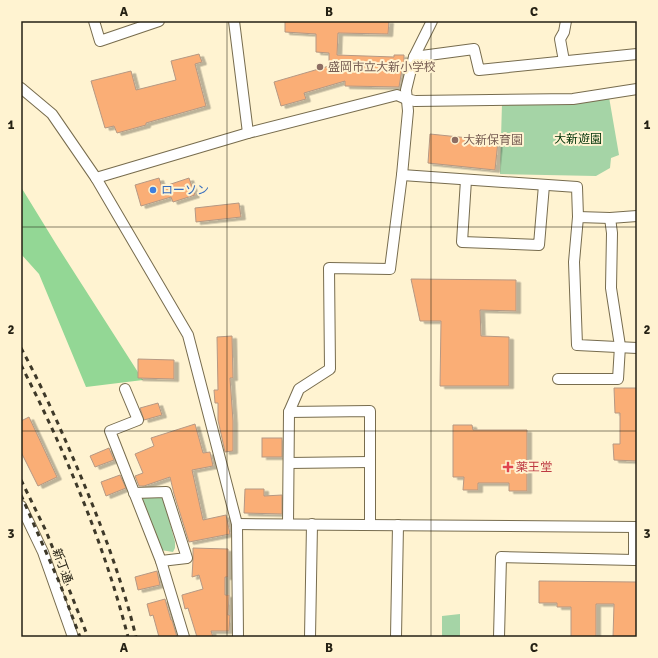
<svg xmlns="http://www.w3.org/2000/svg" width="658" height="658" font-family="Signika,'Noto Sans JP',sans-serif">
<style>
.green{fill:#a5d4a6}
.forest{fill:#93d795}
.building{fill:#faae76;stroke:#b59883;filter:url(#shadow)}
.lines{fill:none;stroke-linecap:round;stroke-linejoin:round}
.minor-casing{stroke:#776c4e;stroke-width:12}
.minor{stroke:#fff;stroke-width:10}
.rail{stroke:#3e3929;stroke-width:3;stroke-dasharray:5 5;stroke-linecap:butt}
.grid{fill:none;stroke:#252114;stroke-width:1;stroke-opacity:0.55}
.education-dot{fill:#8d6e63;stroke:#fff3d1;stroke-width:1.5}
.shop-dot{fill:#3f7fe0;stroke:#fff3d1;stroke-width:1.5}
.health-dot{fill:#e0444e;stroke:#fff3d1;stroke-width:1.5}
.labels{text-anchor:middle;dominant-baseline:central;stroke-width:4;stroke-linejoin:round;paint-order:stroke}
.education-label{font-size:12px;fill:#785e54;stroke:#fff3d1;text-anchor:start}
.park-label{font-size:12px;fill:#013308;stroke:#fff3d1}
.shop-label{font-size:12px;fill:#366cbe;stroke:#fff3d1;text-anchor:start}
.health-label{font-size:12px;fill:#be3a42;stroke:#fff3d1;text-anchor:start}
.street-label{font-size:12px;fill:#252114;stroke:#fff3d1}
.neatline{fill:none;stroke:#252114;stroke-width:1.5}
.grid-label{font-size:13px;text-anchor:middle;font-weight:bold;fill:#252114}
</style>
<defs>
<filter id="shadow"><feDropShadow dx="4.5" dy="2.5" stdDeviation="0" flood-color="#0004"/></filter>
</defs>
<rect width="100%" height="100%" fill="#fff3d1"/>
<g class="green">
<polygon points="609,97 619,155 611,158 610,168 596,176 500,174 502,103"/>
<polygon points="163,496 175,542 175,548 173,552 161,550 139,497"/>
<polygon points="460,614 460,637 442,637 442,616"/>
</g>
<polygon class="forest" points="21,187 56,244 143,380 86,387 39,274 21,254"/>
<g class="building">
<polygon points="285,21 389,21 388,34 338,33 337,55 394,57 394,55 404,55 404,63 403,63 399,87 345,86 345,81 304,93 306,99 281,106 274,82 329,66 329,53 316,52 316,34 285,32"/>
<polygon points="199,54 202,62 195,64 206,106 146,123 146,125 117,133 114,126 105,128 91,81 131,71 136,90 176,80 171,61"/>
<polygon points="430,134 498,141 495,170 428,163"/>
<polygon points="159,178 162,187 189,178 195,195 173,202 171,197 141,206 135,185"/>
<polygon points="239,203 241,217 196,222 195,208"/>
<polygon points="411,279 516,280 516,311 480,310 481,336 509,337 509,386 440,386 441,321 420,321"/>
<polygon points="232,336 233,378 230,378 233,421 233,451 225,452 218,420 218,403 215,403 214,390 218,390 217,337"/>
<polygon points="138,359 174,360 174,379 138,378"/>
<polygon points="614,388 637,388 637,461 614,460 613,444 620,444 620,413 615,413"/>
<polygon points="158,403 162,415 144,420 140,408"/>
<polygon points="29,417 57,477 38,486 21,452 21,421"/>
<polygon points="195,424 203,453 210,452 213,466 192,470 203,520 226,515 230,534 189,542 174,494 170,477 144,486 139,486 135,476 143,473 135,454 154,446 151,438"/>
<polygon points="453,425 472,425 473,430 527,430 527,491 509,491 509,483 478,483 478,490 463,490 464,477 453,477"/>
<rect x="262" y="438" width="20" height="19"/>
<polygon points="109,448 114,460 95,467 90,456"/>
<polygon points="120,475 126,488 106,496 101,482"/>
<polygon points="245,489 264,489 264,496 282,495 282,514 244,513"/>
<polygon points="193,548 228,549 228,577 225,577 225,595 229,595 228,615 230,615 229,631 211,631 213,637 197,637 188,608 185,609 182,596 182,595 203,589 199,575 192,577 193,559"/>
<polygon points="157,571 160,585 138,590 135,577"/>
<polygon points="539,581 637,582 637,637 613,637 614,604 596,604 596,637 571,637 571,607 557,607 557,603 539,603"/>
<polygon points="165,599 171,620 172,620 177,637 159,637 153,615 150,616 147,604"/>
</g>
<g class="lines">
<g class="minor-casing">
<g id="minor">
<polyline points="94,21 100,41 159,21"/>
<polyline points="234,21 248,133"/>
<polyline points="414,57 474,49 479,70 637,54"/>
<polyline points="564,61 560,39 564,32 566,21"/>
<polyline points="21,88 52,114 96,178 188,335 237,524 238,637"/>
<polyline points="402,175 577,187 578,217"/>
<polyline points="96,178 248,133 397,95 406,99 415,101 573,99 637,89"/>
<polyline points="466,180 462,242 539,245 544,185"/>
<polyline points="637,216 610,218 578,217 574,262 577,345 637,348"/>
<polyline points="558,379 618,379 620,346 611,288 612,233 610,218"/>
<polyline points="125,389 138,420 110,431 161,561 184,637"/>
<polyline points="289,412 370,411 370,525"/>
<polyline points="289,463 370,462"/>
<polyline points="134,493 166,492 187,558 161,561"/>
<polyline points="21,506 43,552 73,637"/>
<polyline points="237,524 637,527"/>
<polyline points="288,524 289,412 299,389 330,369 329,268 390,269 402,175 408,111 406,90 414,57 432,21"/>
<polyline points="634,527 634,560 637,560"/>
<polyline points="310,637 312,524"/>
<polyline points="396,637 398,525"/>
<polyline points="499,637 501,557 634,560"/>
</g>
</g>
<use href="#minor" class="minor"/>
<g class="rail">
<path d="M21 348C38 379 53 412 67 444 94 506 120 571 136 637"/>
<path d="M21 365C65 451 104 543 128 637"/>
<polyline points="21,480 46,531 88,637"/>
<polyline points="21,495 60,584 80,637"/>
</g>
</g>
<path class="grid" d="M227 21V637M431 21V637M21 227H637M21 431H637"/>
<g class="education-dot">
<circle cx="320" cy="67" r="4"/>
<circle cx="455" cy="140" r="4"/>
</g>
<circle class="shop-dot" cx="153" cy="190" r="4"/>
<path class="health-dot" d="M506 461h4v4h4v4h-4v4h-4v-4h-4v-4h4z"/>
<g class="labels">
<g class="education-label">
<text x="328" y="67">盛岡市立大新小学校</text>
<text x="463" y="140">大新保育園</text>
</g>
<g class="park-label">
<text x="578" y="139">大新遊園</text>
</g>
<g class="shop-label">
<text x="161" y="190">ローソン</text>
</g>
<g class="health-label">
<text x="516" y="467">薬王堂</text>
</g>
<g class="street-label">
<text transform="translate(62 566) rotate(70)">新丁通</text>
</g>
</g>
<rect width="658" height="658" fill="none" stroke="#fff3d1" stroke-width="44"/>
<rect x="22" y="22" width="614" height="614" class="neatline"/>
<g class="grid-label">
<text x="124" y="16">A</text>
<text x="329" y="16">B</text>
<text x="534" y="16">C</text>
<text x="11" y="129">1</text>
<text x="647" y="129">1</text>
<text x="11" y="334">2</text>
<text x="647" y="334">2</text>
<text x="11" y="538">3</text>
<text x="647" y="538">3</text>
<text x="124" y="652">A</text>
<text x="329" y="652">B</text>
<text x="534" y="652">C</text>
</g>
</svg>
